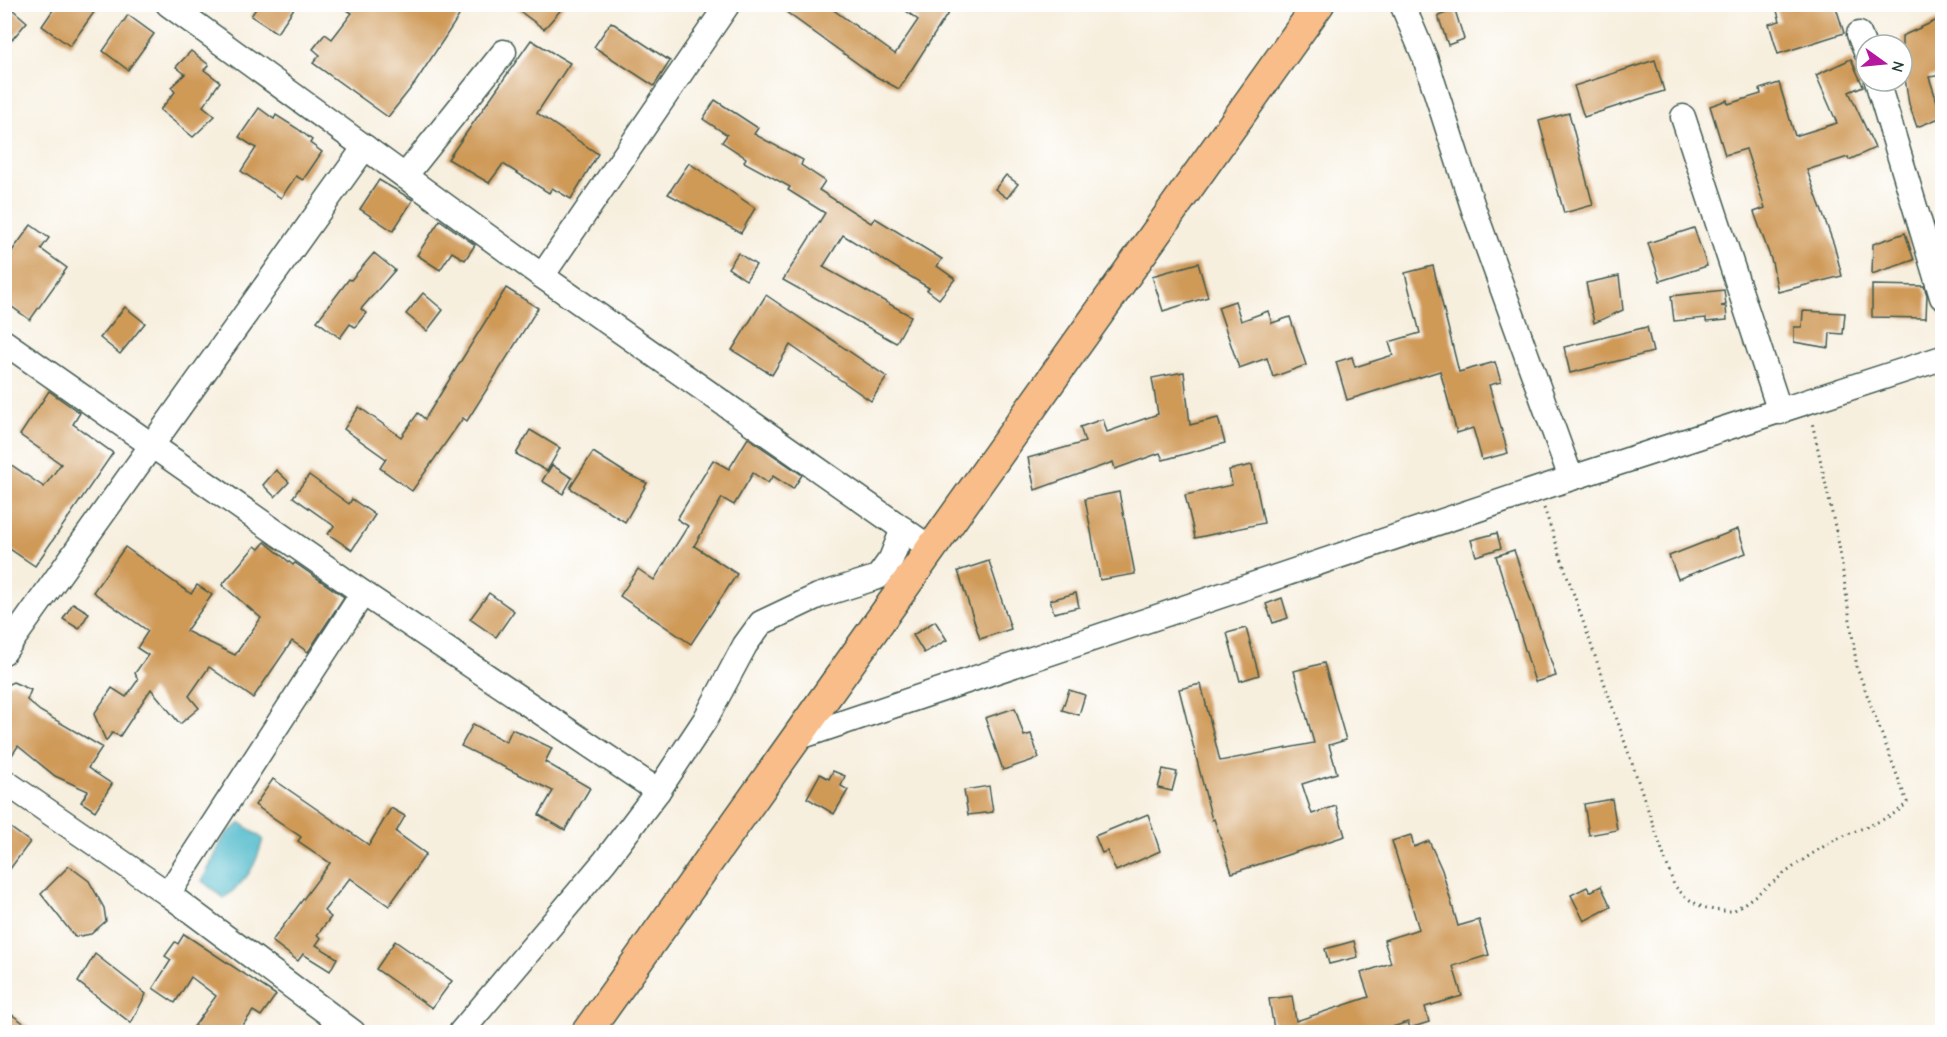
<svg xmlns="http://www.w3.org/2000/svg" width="1947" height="1037" font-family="'Comic Neue',sans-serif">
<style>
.water{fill:#4db9ca;stroke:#367b7f;stroke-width:1.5}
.building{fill:#cf9956}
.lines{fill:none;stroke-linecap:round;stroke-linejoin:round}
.minor-casing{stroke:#3f584e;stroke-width:27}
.major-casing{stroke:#3f584e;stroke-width:33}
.path{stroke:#3f584e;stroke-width:3;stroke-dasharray:1.5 4.5;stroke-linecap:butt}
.minor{stroke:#fff;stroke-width:24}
.major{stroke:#f8bd89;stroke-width:30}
</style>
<rect width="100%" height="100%" fill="#fff"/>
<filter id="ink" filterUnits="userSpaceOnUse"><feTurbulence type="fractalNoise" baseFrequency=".0167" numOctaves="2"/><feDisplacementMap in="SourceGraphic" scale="12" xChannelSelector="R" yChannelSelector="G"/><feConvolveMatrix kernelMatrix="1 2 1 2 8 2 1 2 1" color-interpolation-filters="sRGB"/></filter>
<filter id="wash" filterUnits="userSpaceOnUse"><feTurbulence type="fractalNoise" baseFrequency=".008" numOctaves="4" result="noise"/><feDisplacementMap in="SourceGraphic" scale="24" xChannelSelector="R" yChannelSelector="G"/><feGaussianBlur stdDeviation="1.35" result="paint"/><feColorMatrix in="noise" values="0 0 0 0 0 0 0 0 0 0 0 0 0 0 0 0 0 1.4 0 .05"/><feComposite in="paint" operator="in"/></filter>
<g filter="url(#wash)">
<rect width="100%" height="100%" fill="#f7efde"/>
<path class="water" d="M241 823 263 839C255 868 248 879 224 898L202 881 225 835Z"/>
<g id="blocks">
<g class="building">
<polygon points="57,4 100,4 70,46 42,26"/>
<polygon points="259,4 297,4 277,33 251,16"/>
<polygon points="337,4 445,4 459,16 415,83 388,117 313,63 320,55 313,49 325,34 332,39 352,13"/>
<polygon points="510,4 566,4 544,29"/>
<polygon points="775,4 825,4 895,54 918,20 897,4 954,4 899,89 875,76"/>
<polygon points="1775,4 1835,4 1844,33 1778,54 1769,24 1780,21"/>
<polygon points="12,9 27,22 4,49 4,18"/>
<polygon points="1455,10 1464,39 1448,45 1438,16"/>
<polygon points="128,15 154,34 128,70 103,51"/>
<polygon points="1942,18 1942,75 1929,77 1942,117 1917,127 1909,104 1902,59 1902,36"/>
<polygon points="611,22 670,61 654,86 594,47"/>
<polygon points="531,40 570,63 537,113 598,154 571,199 552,188 549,193 503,164 489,183 448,159"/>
<polygon points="191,51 209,65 204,70 220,82 203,106 215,116 193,137 160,110 175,92 171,87 185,74 176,67"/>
<polygon points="1851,59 1863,86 1849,92 1875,148 1849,160 1848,157 1807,170 1834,245 1842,276 1778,292 1772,262 1754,212 1765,208 1746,149 1725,155 1710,106 1727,100 1728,104 1761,94 1760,89 1779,83 1795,136 1837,123 1816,75"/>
<polygon points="1655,60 1664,91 1584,117 1574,86"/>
<polygon points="715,100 758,128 754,134 803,160 801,165 825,181 819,190 871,223 875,218 942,259 937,266 955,279 939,299 927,290 929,288 843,235 823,267 911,316 896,343 783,280 825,213 788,190 790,187 744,162 746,158 722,142 727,135 703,119"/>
<polygon points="259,108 274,119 276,115 298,129 312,140 310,143 322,152 303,180 296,176 281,198 241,171 256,148 239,137"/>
<polygon points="1569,113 1593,205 1564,213 1539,121"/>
<polygon points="689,163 755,208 741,233 668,194"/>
<polygon points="1006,175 1018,184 1007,198 995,189"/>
<polygon points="379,180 413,200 393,231 360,209"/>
<polygon points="440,220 475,245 465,260 452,252 440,270 417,255"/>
<polygon points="31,225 49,238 41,249 67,268 30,320 4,301 4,262"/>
<polygon points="1694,228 1707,266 1660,281 1648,243"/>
<polygon points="1905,233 1914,260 1872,274 1873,244"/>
<polygon points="374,253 395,270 361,309 366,313 355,327 350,324 340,338 317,321 349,279 351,280"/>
<polygon points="738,253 756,265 746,280 728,268"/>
<polygon points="1198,263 1208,297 1163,311 1152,276"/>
<polygon points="1433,266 1459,372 1495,362 1501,382 1489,385 1508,453 1482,460 1473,428 1457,433 1440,371 1347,400 1336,362 1352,357 1355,367 1393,355 1389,342 1420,333 1405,273"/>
<polygon points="1619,276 1623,310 1594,323 1586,283"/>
<polygon points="1872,285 1924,286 1927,295 1926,318 1872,317"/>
<polygon points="506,288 538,308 467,421 463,418 412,491 380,468 386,459 344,429 359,407 401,437 418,413 425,419"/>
<polygon points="1724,290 1726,305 1721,306 1726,307 1727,320 1706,322 1706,318 1674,321 1671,296"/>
<polygon points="423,293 443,310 427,331 406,314"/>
<polygon points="766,295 887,377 871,401 790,345 772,375 732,350"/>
<polygon points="1235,301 1241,321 1268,311 1272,323 1290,317 1306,365 1273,377 1267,358 1239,368 1218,307"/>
<polygon points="125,307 145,323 120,354 100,338"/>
<polygon points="1803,311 1845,313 1843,334 1830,333 1829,348 1794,342 1794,327 1802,327"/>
<polygon points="1647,327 1653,352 1570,373 1564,347"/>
<polygon points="1184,372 1190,425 1218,418 1225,443 1163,460 1160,453 1115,469 1113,462 1035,490 1028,458 1085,442 1080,427 1103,419 1107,432 1158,414 1152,378"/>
<polygon points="49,391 80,413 73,424 113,453 35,566 4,545 4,460 44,487 61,464 20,435"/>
<polygon points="530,430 560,448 547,471 516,454"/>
<polygon points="748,438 802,475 793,489 773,476 768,483 753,473 734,505 722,498 694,546 737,574 691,644 620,596 638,569 654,580 688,526 677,519 713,460 729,469"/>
<polygon points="593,452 629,475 647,483 625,522 570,488"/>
<polygon points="552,465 572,478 563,494 542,481"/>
<polygon points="1252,465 1264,523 1195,538 1185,495 1232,485 1229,470"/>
<polygon points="276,470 289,482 275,497 263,485"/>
<polygon points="309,475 349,504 352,499 375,515 352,550 328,534 334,526 293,497"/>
<polygon points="1119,492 1135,574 1100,580 1085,499"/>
<polygon points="1738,529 1746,553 1678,579 1669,556"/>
<polygon points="1497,533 1501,548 1476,556 1471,540"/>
<polygon points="265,542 293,565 295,563 344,597 308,652 292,641 253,698 209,667 189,696 199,708 180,724 151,689 120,736 112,733 106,741 94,714 112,688 126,697 138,680 135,673 148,655 137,648 148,631 93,592 125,547 191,594 197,585 212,595 186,631 235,655 261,618 222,585 255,546 259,549"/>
<polygon points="1514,550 1556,676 1535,682 1496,556"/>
<polygon points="989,561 1011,629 980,639 958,571"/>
<polygon points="489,593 514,611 496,637 470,619"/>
<polygon points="1076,593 1079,607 1054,613 1050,600"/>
<polygon points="1282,598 1288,618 1273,623 1266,604"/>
<polygon points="73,603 89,613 79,629 63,619"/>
<polygon points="935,621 947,640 924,653 913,635"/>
<polygon points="1246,628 1259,675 1240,681 1227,633"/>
<polygon points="1324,663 1346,740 1329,745 1337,773 1302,784 1312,814 1336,806 1345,836 1232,873 1214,819 1212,820 1179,689 1201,684 1220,761 1314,743 1294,671"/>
<polygon points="13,682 31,690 27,700 40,711 102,747 88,768 112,784 95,811 81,802 88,791 55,776 18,746 4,767 4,686"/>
<polygon points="1069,690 1085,695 1079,715 1062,710"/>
<polygon points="1015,708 1024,736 1031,734 1039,758 1003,770 985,718"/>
<polygon points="473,724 506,742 512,729 552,748 545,762 590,788 565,830 539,815 553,791 461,746"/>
<polygon points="1163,769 1177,772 1172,791 1158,788"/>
<polygon points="833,771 845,776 841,786 848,790 834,814 807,798 820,774 829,779"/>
<polygon points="273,779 369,845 391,808 405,816 396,832 426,854 389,906 350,878 324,911 331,917 317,935 321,938 316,945 337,958 330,971 303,954 298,961 272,941 330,863 298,841 301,837 255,805"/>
<polygon points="989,786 993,812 968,815 964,790"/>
<polygon points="1612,799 1617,830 1589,835 1584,804"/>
<polygon points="1148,814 1160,851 1116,871 1107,851 1102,853 1095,836"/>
<polygon points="4,823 30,842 4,877"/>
<polygon points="1411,835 1414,847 1429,841 1442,870 1458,926 1479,920 1489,955 1453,966 1462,996 1425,1007 1429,1022 1410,1028 1408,1022 1377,1032 1271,1032 1274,1029 1269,999 1292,996 1296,1021 1369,997 1361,973 1391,963 1384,940 1419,929 1392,841"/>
<polygon points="69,866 89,881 104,908 106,921 91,934 75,937 41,894"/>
<polygon points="1601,886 1611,907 1584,921 1571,895 1587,887 1590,892"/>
<polygon points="184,934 276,995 261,1016 253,1011 238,1032 190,1032 216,996 191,977 175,1003 153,988 171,960 165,956 175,942 178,944"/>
<polygon points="395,941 452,981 432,1008 376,969"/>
<polygon points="1354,941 1358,957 1329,964 1325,949"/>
<polygon points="95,954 146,994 131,1023 78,982"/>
<polygon points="4,1009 36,1032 4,1032"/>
</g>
</g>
</g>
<g filter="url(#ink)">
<use href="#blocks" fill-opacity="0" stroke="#3f584e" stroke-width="1.5"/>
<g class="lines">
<g class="minor-casing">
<g id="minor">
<polyline points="168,4 542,276 930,548"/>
<polyline points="1402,4 1425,58 1474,210 1571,478"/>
<polyline points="1859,34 1866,52"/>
<polyline points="1877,81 1942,297"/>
<polyline points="1683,117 1780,412"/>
<polyline points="405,176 504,52"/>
<polyline points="542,276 728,4"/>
<polyline points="4,342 363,593 658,791"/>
<polyline points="4,652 365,147"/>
<polyline points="797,738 1538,489 1942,358"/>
<polyline points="4,781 168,894 353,1032"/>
<polyline points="168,894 363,593"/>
<polyline points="461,1032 605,861 658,791 705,720 745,645 761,623 818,596 878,577 891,559 903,529"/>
</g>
</g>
<g class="major-casing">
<polyline id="major" points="587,1032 1319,4"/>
</g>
<path class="path" d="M1544 508 1674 885C1690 904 1707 912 1733 911 1767 889 1798 860 1835 840 1854 830 1896 819 1907 802L1857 668 1839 545 1812 422"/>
<use href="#minor" class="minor"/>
<use href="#major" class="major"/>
</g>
</g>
<rect width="1947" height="1037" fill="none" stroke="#fff" stroke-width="24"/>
<g transform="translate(1884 63) rotate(105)"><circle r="28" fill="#ffffff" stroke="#a5b1ae" stroke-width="1.5"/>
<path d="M0-4.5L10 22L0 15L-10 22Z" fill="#b5179e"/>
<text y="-9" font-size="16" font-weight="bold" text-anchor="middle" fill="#1f3d34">N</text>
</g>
</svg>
